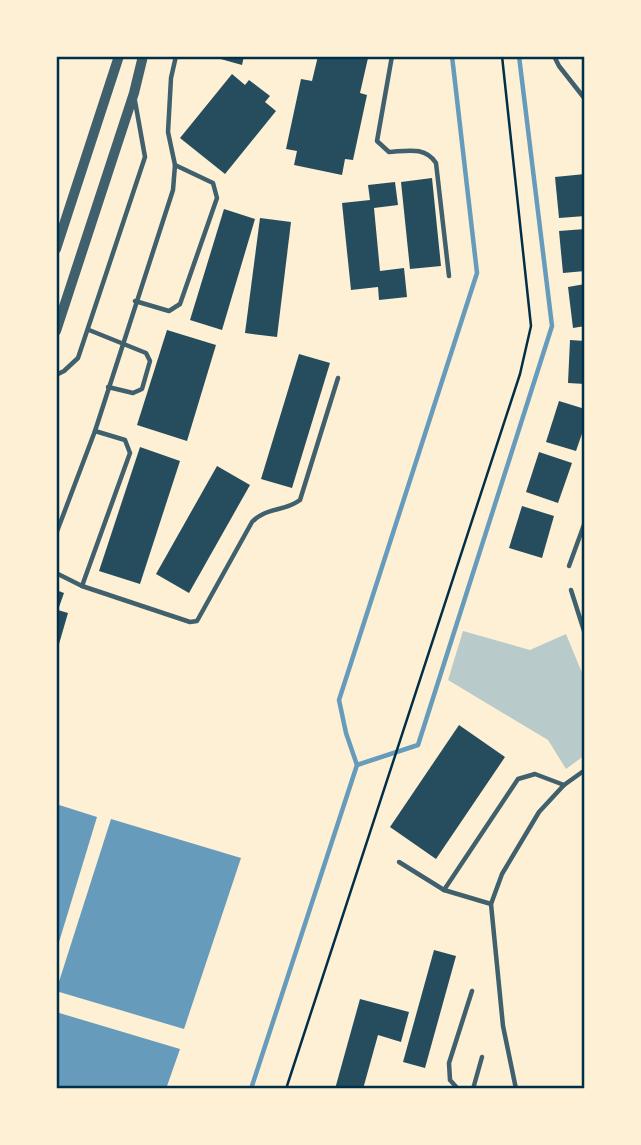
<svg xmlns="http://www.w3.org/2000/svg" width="641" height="1145" font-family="'Fira Sans Condensed',sans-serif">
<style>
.green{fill:#b9caca}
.water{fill:#669bbc}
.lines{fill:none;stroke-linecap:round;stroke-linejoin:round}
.stream{stroke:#669bbc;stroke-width:4.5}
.building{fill:#264d5e}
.path{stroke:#003049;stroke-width:2.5}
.service{stroke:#3f606c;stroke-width:4.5}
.tertiary{stroke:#3f606c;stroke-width:10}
.neatline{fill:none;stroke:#003049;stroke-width:2.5}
</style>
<rect width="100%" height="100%" fill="#fdf0d5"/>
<polygon class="green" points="463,631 530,650 566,634 585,680 585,755 566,769 548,740 448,680"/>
<g class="water">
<polygon points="56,804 97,817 56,952"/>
<polygon points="111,819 241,858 184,1029 56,991"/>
<polygon points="56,1012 180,1049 166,1089 56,1089"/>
</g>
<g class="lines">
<g class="stream">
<polyline points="357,765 418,745 552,326 519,56"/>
<polyline points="251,1089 357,765 346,733 339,700 477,273 452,56"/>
</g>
</g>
<g class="building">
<polygon points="210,56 244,56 242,65"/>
<polygon points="318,56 357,56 368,58 360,93 367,95 353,160 345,159 342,175 294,165 297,151 286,149 301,79 312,81"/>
<polygon points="232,74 245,85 249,80 270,96 265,102 276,111 225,174 180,138"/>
<polygon points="585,174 585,216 559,218 555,177"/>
<polygon points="432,178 441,266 410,269 401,182"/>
<polygon points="395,182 398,205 374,208 380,271 404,268 407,297 379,300 378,287 351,290 342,203 370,200 368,185"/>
<polygon points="224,209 255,219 222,330 190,320"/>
<polygon points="260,218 291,222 277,337 245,333"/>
<polygon points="585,229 585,271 563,273 559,231"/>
<polygon points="585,284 585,326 573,328 568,287"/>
<polygon points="167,330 216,345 187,441 137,425"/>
<polygon points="570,340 585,341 585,384 568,383"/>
<polygon points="299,354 330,363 292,488 261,479"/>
<polygon points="559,401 585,409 585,425 576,451 546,442"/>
<polygon points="140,447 180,461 140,584 99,571"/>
<polygon points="539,452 572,463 558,503 526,492"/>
<polygon points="217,466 250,485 189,593 156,574"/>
<polygon points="522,506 554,516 542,558 509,548"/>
<polygon points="56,590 64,593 58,610 68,613 57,651"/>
<polygon points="459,725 505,757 436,859 390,827"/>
<polygon points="434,950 456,956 425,1068 403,1062"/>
<polygon points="360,999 409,1012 401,1042 378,1035 363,1089 335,1089"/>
</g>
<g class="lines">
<polyline class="path" points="286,1089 520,374 531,326 502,56"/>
<g class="service">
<path d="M392 56 377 141 389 152C407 151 425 146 436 163L449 276"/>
<polyline points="554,56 559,66 585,99"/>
<polyline points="135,301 169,311 180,304 217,198 213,183 175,165"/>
<polyline points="89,330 146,353 150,361 142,389 133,393 108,387"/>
<polyline points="56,375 64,371 78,358 145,157 135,101"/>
<polyline points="56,534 95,431 173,190 175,165 168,132 171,78 176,56"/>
<polyline points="569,566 585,522"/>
<path d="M56 573 82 586 190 622 197 621 252 522C266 507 284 512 300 500L338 378"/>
<polyline points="82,586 130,453 125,440 95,431"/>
<polyline points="571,590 585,634"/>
<polyline points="399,862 444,890 491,904"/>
<polyline points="444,890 518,779 535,774 564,785"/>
<polyline points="458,1089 450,1080 449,1063 472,991"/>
<polyline points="473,1089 482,1057"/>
<polyline points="516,1089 503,1026 491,904 502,874 539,812 564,785 585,770"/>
</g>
<g class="tertiary">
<polyline points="56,249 119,56"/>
<polyline points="56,331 134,93 143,56"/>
</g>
</g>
<rect width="641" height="1145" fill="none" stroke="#fdf0d5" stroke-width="116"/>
<rect x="58" y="58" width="525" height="1029" class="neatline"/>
</svg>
